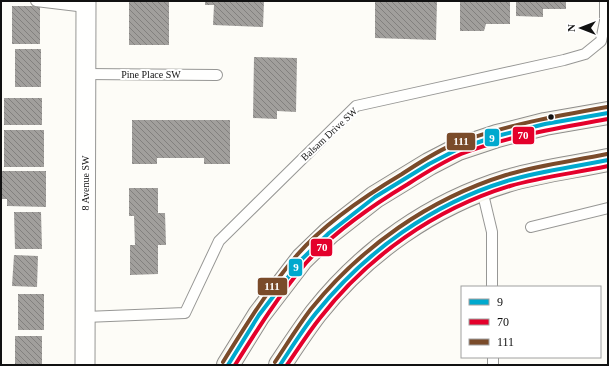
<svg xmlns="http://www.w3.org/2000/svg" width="609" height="366" font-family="'Times New Roman',serif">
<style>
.building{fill:url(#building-back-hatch)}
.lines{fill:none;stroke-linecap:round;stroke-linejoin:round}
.service-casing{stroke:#979795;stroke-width:12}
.minor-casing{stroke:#979795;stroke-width:21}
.secondary-casing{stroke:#8e8d8b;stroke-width:24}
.service{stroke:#fffffe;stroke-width:10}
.minor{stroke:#fffffe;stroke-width:19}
.secondary{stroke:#f6f4eb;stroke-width:22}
.bus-1-casing{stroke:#fff;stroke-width:7}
.bus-2-casing{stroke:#fff;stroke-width:7}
.bus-3-casing{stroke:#fff;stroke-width:7}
.bus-1{stroke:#00a9ce;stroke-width:4}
.bus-2{stroke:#e4002b;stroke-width:4}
.bus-3{stroke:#7a4b2a;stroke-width:4}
.bus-dot{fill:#111;stroke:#fff;stroke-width:1.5}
.labels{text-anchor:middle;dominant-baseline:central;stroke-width:4;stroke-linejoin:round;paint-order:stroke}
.street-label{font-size:10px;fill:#111;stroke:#fff}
.line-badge{stroke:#fff;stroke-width:1.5}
.badge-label{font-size:11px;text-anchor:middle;font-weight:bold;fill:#fff}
</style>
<defs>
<pattern id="building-back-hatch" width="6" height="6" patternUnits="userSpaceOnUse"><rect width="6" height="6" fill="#a19f9c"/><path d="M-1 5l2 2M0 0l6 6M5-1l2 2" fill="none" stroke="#82807e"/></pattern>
</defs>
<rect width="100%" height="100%" fill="#fdfcf7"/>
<g class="building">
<rect x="129" y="1" width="40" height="44"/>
<polygon points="205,1 264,1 263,27 213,25 214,5 205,5"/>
<polygon points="375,1 437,1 436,40 375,38"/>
<polygon points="460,1 510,1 510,24 486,24 484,31 460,31"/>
<polygon points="516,1 566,1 566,9 543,9 543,17 516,16"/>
<rect x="12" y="6" width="28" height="38"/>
<rect x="15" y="49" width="26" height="38"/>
<polygon points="254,57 297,58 296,112 277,111 277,119 253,118"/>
<rect x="4" y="98" width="38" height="27"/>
<polygon points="132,120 230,120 230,164 204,164 204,158 157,158 157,164 132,164"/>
<rect x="4" y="130" width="40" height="37"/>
<polygon points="2,171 46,171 46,207 7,206 7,199 2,199"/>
<polygon points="129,188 158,188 158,213 165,213 166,245 158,245 158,274 130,275 130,245 135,245 134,216 129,216"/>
<polygon points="14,212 41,212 42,249 15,249"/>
<polygon points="14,255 38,256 37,287 12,286"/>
<rect x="18" y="294" width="26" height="36"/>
<rect x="15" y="336" width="27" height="29"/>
</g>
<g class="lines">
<g class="service-casing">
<g id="service">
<polyline points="36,1 86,7"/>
<polyline points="85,74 217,75"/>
<polyline points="482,190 492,232 492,287"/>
<polyline points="531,227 608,208"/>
<polyline points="85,317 185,313 219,241 356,106 564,60 585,54 601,41 605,21 605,1"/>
<polyline points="493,357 493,365"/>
</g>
</g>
<g class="minor-casing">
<polyline id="minor" points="85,365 86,1"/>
</g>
<g class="secondary-casing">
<g id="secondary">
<polyline points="228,365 259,315 302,259 329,233 375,197 429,164 458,149 497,136 545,124 608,113"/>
<path d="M280 365C292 347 303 330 316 313 365 251 432 204 507 181 540 171 575 167 608 160"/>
</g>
</g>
<use href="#service" class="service"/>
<use href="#minor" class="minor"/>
<use href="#secondary" class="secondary"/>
<g class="bus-1-casing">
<g id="bus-1">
<polyline points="228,365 259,315 302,259 329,233 375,197 429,164 458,149 497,136 545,124 608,113"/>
<path d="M280 365C292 347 303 329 316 313 366 251 432 204 507 181 540 171 575 167 608 160"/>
</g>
</g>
<g class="bus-2-casing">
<g id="bus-2">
<path d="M235 365C257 330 279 295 306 263 334 232 373 205 408 184 425 173 443 162 461 154 508 136 559 128 608 119"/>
<path d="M287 365C298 349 308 333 320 318 368 256 435 209 510 186 542 177 575 173 608 166"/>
</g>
</g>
<g class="bus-3-casing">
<g id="bus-3">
<path d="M223 362C246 325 269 288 297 255 326 222 365 196 402 174 419 163 438 150 457 143 506 125 556 116 607 107"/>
<path d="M275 362C287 344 298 326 311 309 361 247 429 199 506 175 539 165 573 161 607 154"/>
</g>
</g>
<use href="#bus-1" class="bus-1"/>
<use href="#bus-2" class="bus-2"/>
<use href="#bus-3" class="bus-3"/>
</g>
<circle class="bus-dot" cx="551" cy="117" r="3.5"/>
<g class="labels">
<g class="street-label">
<text x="151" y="74">Pine Place SW</text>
<text transform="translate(329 134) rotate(-43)">Balsam Drive SW</text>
<text transform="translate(85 183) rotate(-90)">8 Avenue SW</text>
</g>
</g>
<g class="line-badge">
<rect x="512" y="126" width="23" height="19" rx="4" fill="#e4002b"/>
<rect x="484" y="128" width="16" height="19" rx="4" fill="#00a9ce"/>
<rect x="446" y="132" width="30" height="19" rx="4" fill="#7a4b2a"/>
<rect x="310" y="238" width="23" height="19" rx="4" fill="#e4002b"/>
<rect x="288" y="258" width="15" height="19" rx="4" fill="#00a9ce"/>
<rect x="257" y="277" width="31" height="19" rx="4" fill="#7a4b2a"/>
</g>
<g class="badge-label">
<text x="523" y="139">70</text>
<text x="492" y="142">9</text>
<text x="461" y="145">111</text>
<text x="322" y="251">70</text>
<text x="296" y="271">9</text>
<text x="272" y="290">111</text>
</g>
<rect width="609" height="366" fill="none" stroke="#111111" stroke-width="4"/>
<rect x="461" y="286" width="140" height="72" fill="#ffffff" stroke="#a0a0a0"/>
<rect x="469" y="299" width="20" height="6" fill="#00a9ce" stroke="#a0a0a0"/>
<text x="497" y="306" font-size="12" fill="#111111">9</text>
<rect x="469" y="319" width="20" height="6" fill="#e4002b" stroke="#a0a0a0"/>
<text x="497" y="326" font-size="12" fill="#111111">70</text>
<rect x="469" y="339" width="20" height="6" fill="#7a4b2a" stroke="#a0a0a0"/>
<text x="497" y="346" font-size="12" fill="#111111">111</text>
<g transform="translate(581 28) rotate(270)" stroke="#ffffff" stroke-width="3" paint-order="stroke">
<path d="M0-3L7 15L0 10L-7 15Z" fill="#111111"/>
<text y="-6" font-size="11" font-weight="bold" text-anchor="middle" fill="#111111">N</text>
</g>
</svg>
